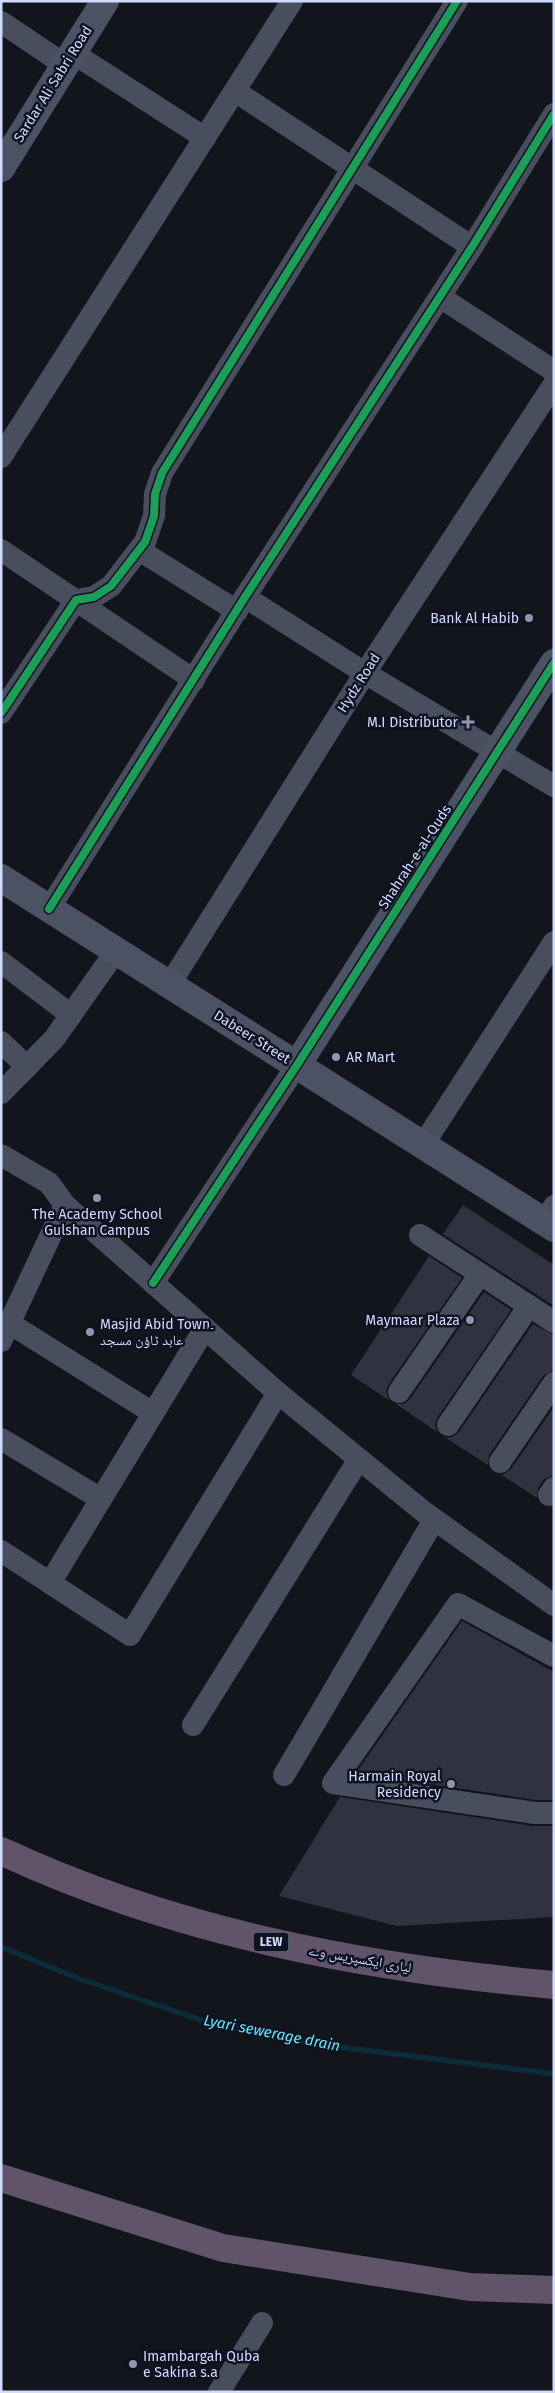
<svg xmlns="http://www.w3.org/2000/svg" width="555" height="2393" font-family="'Fira Sans','Noto Naskh Arabic',sans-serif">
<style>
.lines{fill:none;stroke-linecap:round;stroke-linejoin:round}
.stream{stroke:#0d2c3a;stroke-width:5.5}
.building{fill:#30333f}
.street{stroke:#484e5e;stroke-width:22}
.secondary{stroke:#4b5264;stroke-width:28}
.highway{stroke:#60536a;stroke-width:28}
.cycleway-casing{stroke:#0f1221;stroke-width:11}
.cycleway{stroke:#1a9f57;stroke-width:8}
.poi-dot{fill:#8e96af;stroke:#0f1221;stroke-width:2}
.labels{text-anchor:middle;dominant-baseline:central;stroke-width:5;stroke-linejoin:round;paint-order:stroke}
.shield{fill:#0f1221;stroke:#979fbb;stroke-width:1}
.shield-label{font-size:12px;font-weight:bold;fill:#d1dbfd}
.street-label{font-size:14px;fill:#d1dbfd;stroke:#0f1221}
.poi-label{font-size:14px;fill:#d1dbfd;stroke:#0f1221;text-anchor:end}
.water-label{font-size:15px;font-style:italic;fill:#64e4f8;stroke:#0f1221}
</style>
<rect width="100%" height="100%" fill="#13151d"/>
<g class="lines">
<polyline class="stream" points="1,1947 80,1979 201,2020 315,2044 554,2074"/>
</g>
<g class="building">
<polygon points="463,1205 554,1265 554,1306 443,1234"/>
<polygon points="429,1256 462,1278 388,1385 386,1391 389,1400 351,1375"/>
<polygon points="484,1292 511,1310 437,1418 435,1425 437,1432 396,1404 404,1404 410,1399"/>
<polygon points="533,1324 554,1335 554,1370 543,1376 489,1455 488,1465 446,1438 453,1437 459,1432"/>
<polygon points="554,1407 554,1475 543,1480 538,1488 537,1498 502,1475 511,1469"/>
<polygon points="462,1621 554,1672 554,1800 536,1800 356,1773"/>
<polygon points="340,1797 533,1826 554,1826 554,1917 397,1926 279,1896"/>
</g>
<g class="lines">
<g class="street">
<polyline points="1,22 65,65"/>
<polyline points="73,53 205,138"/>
<polyline points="235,91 472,247"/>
<polyline points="440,297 554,371"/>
<polyline points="1,457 292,1"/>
<polyline points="1,550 194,680"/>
<polyline points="139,550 237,611"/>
<polyline points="245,597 365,673 554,786"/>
<polyline points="1,713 76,600 94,597 111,586 145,542 154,516 155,494 162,473 457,1"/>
<polyline points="49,909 245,597 472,247 554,114"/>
<polyline points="1,962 71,1015"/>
<polyline points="170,984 365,673 554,384"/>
<polyline points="1,1042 27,1067"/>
<polyline points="1,1093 54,1039 116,951"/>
<polyline points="423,1145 554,942"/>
<polyline points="1,1155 49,1183 65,1205 1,1341"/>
<polyline points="65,1205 278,1393 424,1512 554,1605"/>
<polyline points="544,1222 554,1206"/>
<polyline points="420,1235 554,1322"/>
<polyline points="153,1283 297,1065"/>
<polyline points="9,1323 153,1413"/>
<polyline points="399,1392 480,1274"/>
<polyline points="448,1425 529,1306"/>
<polyline points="1,1439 101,1499"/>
<polyline points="500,1462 554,1383"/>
<polyline points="549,1495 554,1488"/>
<polyline points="1,1551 130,1635 278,1393"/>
<polyline points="50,1583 205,1328"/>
<polyline points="554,1656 458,1604 333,1783 535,1813 554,1813"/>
<polyline points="193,1725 359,1459"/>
<polyline points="284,1775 434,1520"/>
<polyline points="219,2392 262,2323"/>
</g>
<g class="secondary">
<polyline points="1,168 105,1"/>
<polyline points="1,878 554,1228"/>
<polyline points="297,1065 554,663"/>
</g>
<g class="highway">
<path d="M1 1851C175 1932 364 1968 554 1985"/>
<polyline points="1,2178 223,2248 470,2287 554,2290"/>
</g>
<g class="cycleway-casing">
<g id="cycleway">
<polyline points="1,713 76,600 94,597 111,586 145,542 154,516 155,494 162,473 457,1"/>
<polyline points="49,909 245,597 472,247 554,114"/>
<polyline points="153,1283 297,1065 554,663"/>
</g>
</g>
<use href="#cycleway" class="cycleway"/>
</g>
<g class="poi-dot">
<circle cx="529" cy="618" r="5"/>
<path d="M465.5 714.5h5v5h5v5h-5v5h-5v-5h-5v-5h5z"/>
<circle cx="336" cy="1057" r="5"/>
<circle cx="97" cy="1198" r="5"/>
<circle cx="470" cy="1320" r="5"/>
<circle cx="90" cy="1332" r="5"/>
<circle cx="451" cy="1784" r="5"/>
<circle cx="133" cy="2364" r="5"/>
</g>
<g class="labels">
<rect class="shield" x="253.5" y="1932.5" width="35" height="19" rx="4"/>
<g class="shield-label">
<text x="271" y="1942">LEW</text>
</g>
<g class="street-label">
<text transform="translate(53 84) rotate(-58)">Sardar Ali Sabri Road</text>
<text transform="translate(359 683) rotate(-58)">Hydz Road</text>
<text transform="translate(415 857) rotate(-57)">Shahrah-e-al-Quds</text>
<text transform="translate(252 1037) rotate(32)">Dabeer Street</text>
<text transform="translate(360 1959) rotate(10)">لیاری ایکسپریس وے</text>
</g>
<g class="poi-label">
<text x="519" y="618">Bank Al Habib</text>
<text x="458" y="722">M.I Distributor</text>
<text x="346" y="1057" text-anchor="start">AR Mart</text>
<text x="97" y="1214" text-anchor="middle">The Academy School<tspan x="97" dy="16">Gulshan Campus</tspan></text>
<text x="460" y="1320">Maymaar Plaza</text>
<text x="100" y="1324" text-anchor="start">Masjid Abid Town۔<tspan x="100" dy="16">عابد ٹاؤن مسجد</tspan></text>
<text x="441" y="1776">Harmain Royal<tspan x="441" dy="16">Residency</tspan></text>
<text x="143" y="2356" text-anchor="start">Imambargah Quba<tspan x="143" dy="16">e Sakina s.a</tspan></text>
</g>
<g class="water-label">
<text transform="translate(272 2033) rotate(11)">Lyari sewerage drain</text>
</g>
</g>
<rect width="555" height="2393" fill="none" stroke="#d1dbfd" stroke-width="5"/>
</svg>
